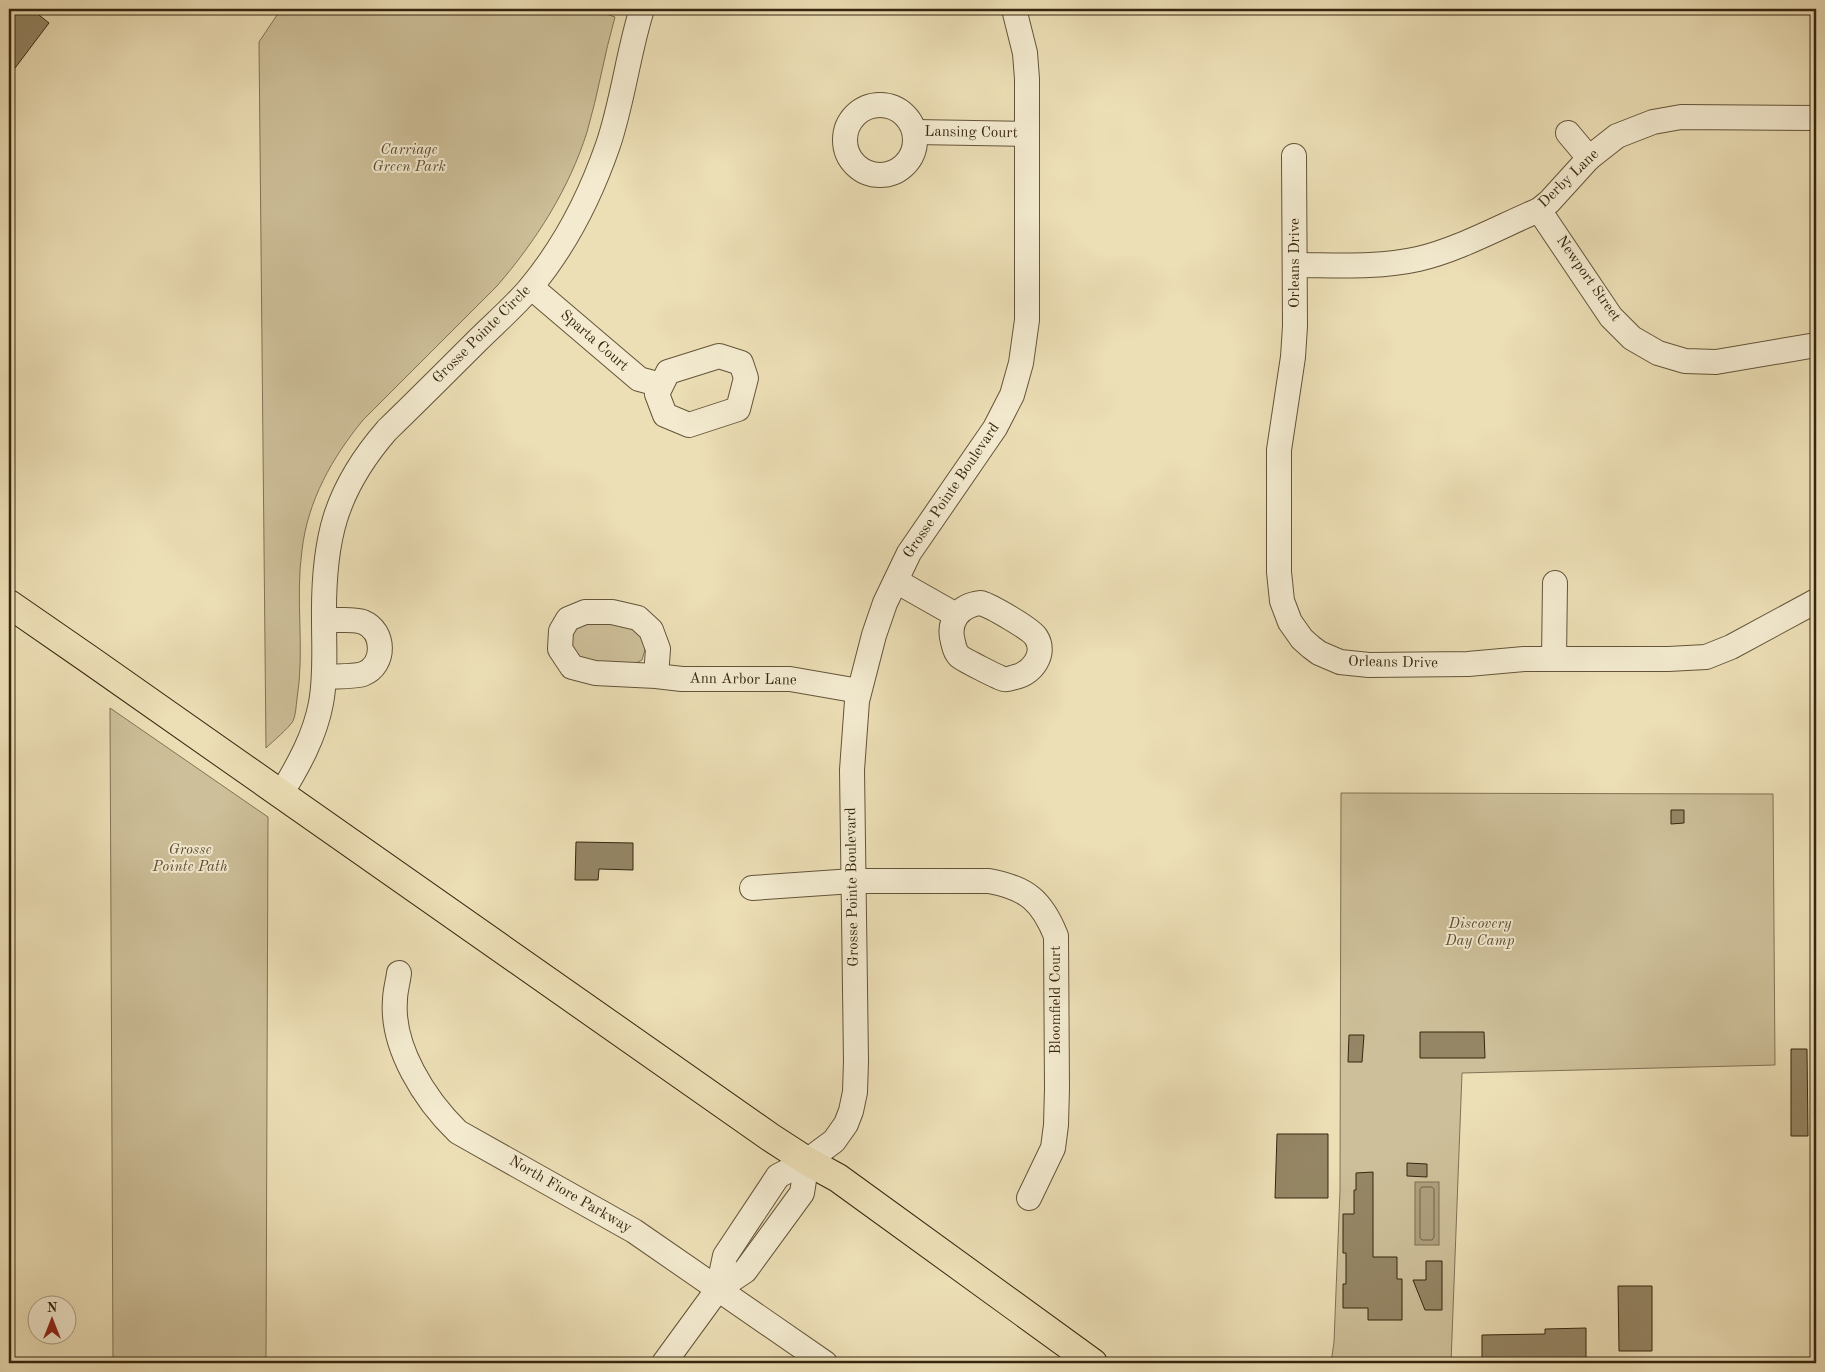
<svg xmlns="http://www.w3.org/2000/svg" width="1825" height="1372" font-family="'Old Standard TT',serif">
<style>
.green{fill:#cdbf99;stroke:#827254}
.water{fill:#ae9f7d;stroke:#7e6f51}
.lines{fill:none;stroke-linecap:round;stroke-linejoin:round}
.shore{stroke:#726246;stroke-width:1}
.building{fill:#958665;stroke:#36260f}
.minor-casing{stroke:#645438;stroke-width:26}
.major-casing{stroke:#36260f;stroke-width:30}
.minor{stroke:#f3eacf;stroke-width:24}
.major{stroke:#ecdeb5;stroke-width:28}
.labels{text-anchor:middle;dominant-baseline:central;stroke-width:4;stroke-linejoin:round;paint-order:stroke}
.street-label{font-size:15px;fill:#36260f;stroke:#f3eacf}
.park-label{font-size:15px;font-style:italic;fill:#5c4c32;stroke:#f3eacf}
</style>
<rect width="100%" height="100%" fill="#ecdeb5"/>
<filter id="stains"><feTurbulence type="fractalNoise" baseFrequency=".004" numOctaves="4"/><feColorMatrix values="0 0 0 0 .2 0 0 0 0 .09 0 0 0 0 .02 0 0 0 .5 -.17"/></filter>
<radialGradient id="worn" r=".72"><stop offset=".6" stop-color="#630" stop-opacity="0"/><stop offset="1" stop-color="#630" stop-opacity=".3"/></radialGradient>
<g class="green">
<path d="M281 9H592L615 17C604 55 598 95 587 132 569 189 536 241 497 286L363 420C332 458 308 500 302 550 295 599 305 649 297 699 296 705 296 715 293 721 288 729 273 741 266 748L259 42Z"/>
<path d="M587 621C601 623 638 623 644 636 648 644 644 652 642 660L628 667 578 660 568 652 570 631Z"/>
<polygon points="110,708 268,817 266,1363 113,1363"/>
<polygon points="1341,793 1773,794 1775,1065 1462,1073 1451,1363 1331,1363 1334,1342 1340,1190"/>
</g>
<rect class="water" x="1415" y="1182" width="24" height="63"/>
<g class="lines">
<polygon class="shore" points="1422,1187 1432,1187 1434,1189 1434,1237 1432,1240 1422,1240 1420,1238 1420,1190"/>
</g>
<g class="building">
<polygon points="9,9 43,9 39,15 49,23 9,76"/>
<polygon points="1671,810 1684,810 1684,823 1671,824"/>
<polygon points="576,842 633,843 633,870 599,869 598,880 575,880"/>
<polygon points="1420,1032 1484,1032 1485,1058 1420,1058"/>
<polygon points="1349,1035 1364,1035 1362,1062 1348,1062"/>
<polygon points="1791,1049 1807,1049 1808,1136 1791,1136"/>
<polygon points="1277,1134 1328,1134 1328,1198 1275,1198"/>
<polygon points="1407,1163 1427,1164 1427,1177 1407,1176"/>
<polygon points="1373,1172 1373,1257 1397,1257 1397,1279 1402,1279 1402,1320 1368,1320 1368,1308 1343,1308 1343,1284 1346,1284 1346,1253 1343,1253 1343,1214 1354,1214 1354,1190 1356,1190 1356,1173"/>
<polygon points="1426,1261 1442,1261 1442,1310 1425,1310 1413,1280 1426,1280"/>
<polygon points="1618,1286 1652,1286 1652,1351 1619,1351"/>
<polygon points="1586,1328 1586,1363 1482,1363 1482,1335 1545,1334 1545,1329"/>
</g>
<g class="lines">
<g class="minor-casing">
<g id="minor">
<circle cx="880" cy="140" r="35"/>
<polyline points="915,132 1027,134"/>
<polyline points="1568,133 1589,158"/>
<polyline points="1294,156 1295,326 1293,357 1279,450 1279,572 1282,601 1290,622 1302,639 1311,647 1319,653 1340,662 1369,665 1468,664 1524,659 1668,659 1706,657 1731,647 1816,601"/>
<polyline points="1539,210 1611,317 1632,338 1658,353 1685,361 1716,362 1816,345"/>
<path d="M1295 265C1336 265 1378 268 1418 259 1458 250 1501 226 1539 210L1549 202 1589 158 1617 136 1653 122 1681 117 1816 118"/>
<polyline points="531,287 639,379 661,385"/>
<polygon points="719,356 741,363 746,378 738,409 689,425 665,415 657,394 668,372"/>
<polyline points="896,581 956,615"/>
<path d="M981 603C991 606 1031 629 1036 637 1047 654 1032 673 1015 677 1012 678 1007 680 1004 679 999 678 962 659 959 656 956 653 954 647 953 642 947 621 960 605 981 603Z"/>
<path d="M324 620C336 621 351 618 363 622 385 631 386 665 363 674 354 677 334 676 324 677"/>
<polyline points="1554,659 1555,583"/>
<polyline points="656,676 595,673 572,667 560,649 561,631 568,619 585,612 612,612 638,618 651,630 658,649 656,676 682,679 790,679 859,691"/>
<path d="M281 794C298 766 315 736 321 703 326 676 324 647 324 620 323 541 334 491 387 430 417 401 447 371 476 342 494 324 514 307 530 288 565 246 590 197 608 145 623 101 628 53 642 9"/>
<path d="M752 888 853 881H989C1027 888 1042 901 1056 936L1057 1088 1056 1125 1053 1148 1029 1198"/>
<path d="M399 973C398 982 395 991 395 1000 391 1047 425 1100 458 1132L634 1231 825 1363"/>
<polyline points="718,1289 725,1256 778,1176 807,1161 834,1141 846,1124 851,1111 855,1092 856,1061 852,770 857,701 874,635 885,603 909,553 995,428 1012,395 1021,363 1027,320 1027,79 1025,53 1014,9"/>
<polyline points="664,1363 718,1289 745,1271 802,1193 807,1161"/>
</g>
</g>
<g class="major-casing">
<path id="major" d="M9 604C264 780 517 959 770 1137L807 1161 838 1178 1093 1363"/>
</g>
<use href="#minor" class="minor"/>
<use href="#major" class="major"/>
</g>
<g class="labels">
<g class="street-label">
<text transform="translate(971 133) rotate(1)">Lansing Court</text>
<text transform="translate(1569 179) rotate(-44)">Derby Lane</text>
<text transform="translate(1295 263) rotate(-90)">Orleans Drive</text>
<text transform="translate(1588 279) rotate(55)">Newport Street</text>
<text transform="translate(482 335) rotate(-45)">Grosse Pointe Circle</text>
<text transform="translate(594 341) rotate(41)">Sparta Court</text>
<text transform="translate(952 491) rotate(-56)">Grosse Pointe Boulevard</text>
<text transform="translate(1393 663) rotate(1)">Orleans Drive</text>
<text transform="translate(743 680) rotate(1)">Ann Arbor Lane</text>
<text transform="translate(853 887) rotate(-91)">Grosse Pointe Boulevard</text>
<text transform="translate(1056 1000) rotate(-90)">Bloomfield Court</text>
<text transform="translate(570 1195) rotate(30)">North Fiore Parkway</text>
</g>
<g class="park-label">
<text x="409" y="150">Carriage<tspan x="409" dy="17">Green Park</tspan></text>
<text x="190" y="850">Grosse<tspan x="190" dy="17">Pointe Path</tspan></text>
<text x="1480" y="924">Discovery<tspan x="1480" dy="17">Day Camp</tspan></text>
</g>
</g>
<rect width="1825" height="1372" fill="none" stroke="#ecdeb5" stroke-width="30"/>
<rect x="10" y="10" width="1805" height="1352" fill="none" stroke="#36260f" stroke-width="2.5"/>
<rect x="15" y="15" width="1795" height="1342" fill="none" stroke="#36260f"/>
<g transform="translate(52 1320)"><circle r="24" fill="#f3eacf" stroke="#a79c82"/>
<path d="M0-4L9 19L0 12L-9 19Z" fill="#8f2418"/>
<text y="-8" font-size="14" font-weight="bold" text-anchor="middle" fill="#36260f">N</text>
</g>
<rect width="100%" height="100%" filter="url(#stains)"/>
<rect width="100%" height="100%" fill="url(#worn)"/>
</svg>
